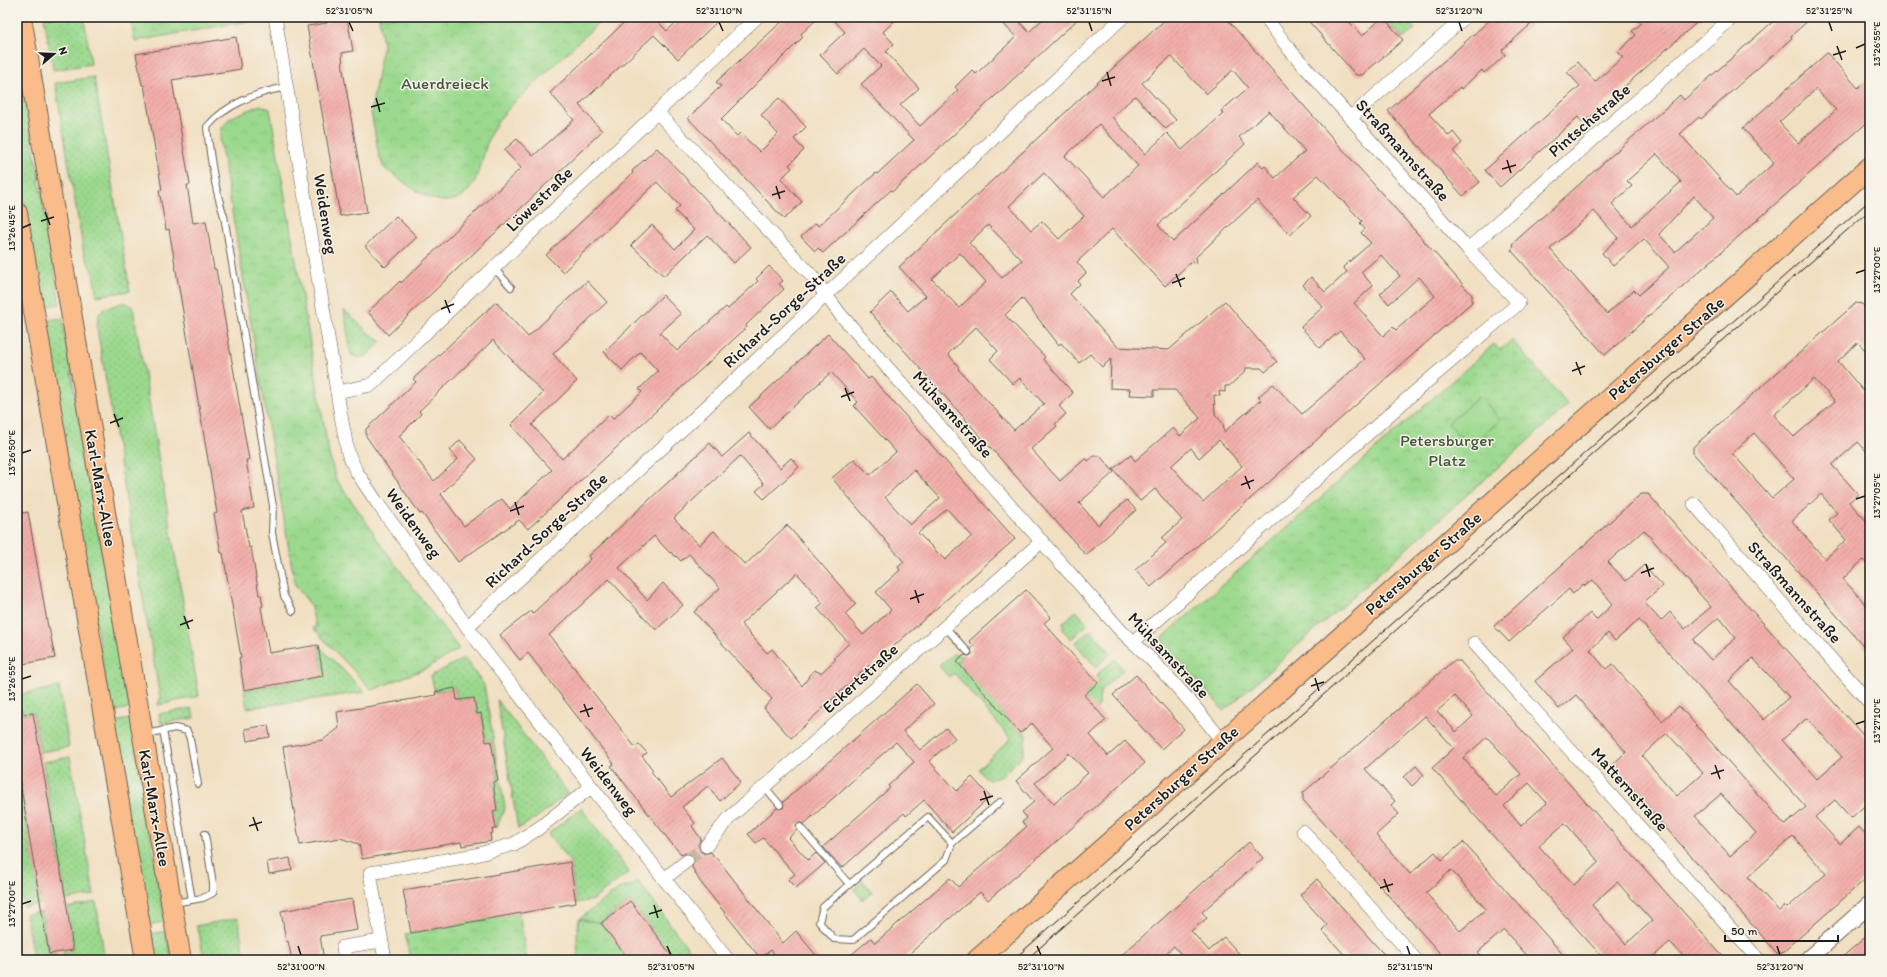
<svg xmlns="http://www.w3.org/2000/svg" width="1887" height="977" font-family="Itim,sans-serif">
<style>
.grass{fill:url(#grass-dots);stroke:#5c7a55}
.park{fill:url(#park-crowns);stroke:#5c7a55}
.pitch{fill:#9bd98e;stroke:#5c7a55}
.building{fill:url(#building-hatch);fill-rule:evenodd}
.lines{fill:none;stroke-linecap:round;stroke-linejoin:round}
.minor-tunnel{stroke:#c6b8a0;stroke-width:13;stroke-dasharray:13 6;stroke-linecap:butt}
.service-casing{stroke:#676056;stroke-width:8}
.minor-casing{stroke:#676056;stroke-width:14}
.tertiary-casing{stroke:#676056;stroke-width:18}
.primary-casing{stroke:#676056;stroke-width:22}
.service{stroke:#fff;stroke-width:6}
.minor{stroke:#fff;stroke-width:13}
.tertiary{stroke:#fff;stroke-width:16}
.primary{stroke:#fabc8b;stroke-width:20}
.tram{stroke:#1c1c1c;stroke-width:1}
.ticks{fill:none;stroke:#1c1c1c;stroke-width:1.5}
.labels{text-anchor:middle;dominant-baseline:central;stroke-width:3;stroke-linejoin:round;paint-order:stroke}
.park-label{font-size:17px;fill:#42553e;stroke:#f7f3e8}
.street-label{font-size:17px;fill:#1c1c1c;stroke:#f7f3e8}
.neatline{fill:none;stroke:#1c1c1c;stroke-width:1.5}
.ticks-label{font-size:10px;text-anchor:middle;fill:#1c1c1c}
</style>
<defs>
<pattern id="grass-dots" width="8" height="8" patternUnits="userSpaceOnUse"><rect width="8" height="8" fill="#9bd98e"/><path d="M2 2h.1M6 6h.1" fill="none" stroke="#85ba7a" stroke-width="1.8" stroke-linecap="round"/></pattern>
<pattern id="park-crowns" width="20" height="18" patternUnits="userSpaceOnUse"><rect width="20" height="18" fill="#9bd98e"/><path d="M2 6a3 3 0 1 1 6 0M12 15a3 3 0 1 1 6 0" fill="none" stroke="#85ba7a"/></pattern>
<pattern id="building-hatch" width="6" height="6" patternUnits="userSpaceOnUse"><rect width="6" height="6" fill="#f3afaa"/><path d="M-1 1l2-2M0 6l6-6M5 7l2-2" fill="none" stroke="#d09692"/></pattern>
</defs>
<rect width="100%" height="100%" fill="#f7f3e8"/>
<filter id="ink" filterUnits="userSpaceOnUse"><feTurbulence type="fractalNoise" baseFrequency=".025" numOctaves="2"/><feDisplacementMap in="SourceGraphic" scale="8" xChannelSelector="R" yChannelSelector="G"/><feConvolveMatrix kernelMatrix="1 2 1 2 8 2 1 2 1" color-interpolation-filters="sRGB"/></filter>
<filter id="wash" filterUnits="userSpaceOnUse"><feTurbulence type="fractalNoise" baseFrequency=".012" numOctaves="4" result="noise"/><feDisplacementMap in="SourceGraphic" scale="16" xChannelSelector="R" yChannelSelector="G"/><feGaussianBlur stdDeviation="0.9" result="paint"/><feColorMatrix in="noise" values="0 0 0 0 0 0 0 0 0 0 0 0 0 0 0 0 0 1.4 0 .05"/><feComposite in="paint" operator="in"/></filter>
<g filter="url(#wash)">
<rect width="100%" height="100%" fill="#f1dfc1"/>
<g class="grass">
<polygon points="44,17 84,17 91,64 53,70"/>
<polygon points="1383,17 1404,17 1415,29 1403,39"/>
<polygon points="94,77 130,291 97,296 93,273 84,254 55,83"/>
<polygon points="24,89 60,304 42,307 17,158 17,90"/>
<polygon points="122,303 127,303 133,308 199,696 158,705 160,698 97,328 99,314 106,308"/>
<path d="M344 310 370 334 381 341C370 352 368 362 351 355Z"/>
<polygon points="62,318 129,708 111,712 44,321"/>
<polygon points="1076,611 1088,624 1071,639 1063,630 1063,623"/>
<polygon points="1091,630 1111,653 1096,667 1075,643"/>
<polygon points="318,645 365,692 247,708 244,690 323,676"/>
<polygon points="953,654 963,656 957,662 1020,732 1024,730 1026,736 1023,755 1001,777 988,780 978,769 1011,739 954,673 949,677 939,666"/>
<polygon points="464,658 484,685 505,808 496,829 493,811 497,810 493,782 498,781 491,741 486,742 481,714 477,714 473,698 457,700 455,688 435,692 431,676"/>
<polygon points="1115,659 1123,670 1101,690 1097,710 1047,728 1100,681 1095,676"/>
<polygon points="59,687 69,747 40,752 33,713 23,714 22,710 17,711 17,695"/>
<polygon points="497,700 568,793 536,818 518,829"/>
<polygon points="192,708 194,718 161,723 159,714"/>
<polygon points="131,719 165,922 147,925 112,722"/>
<polygon points="70,757 94,895 66,900 43,762"/>
<polygon points="17,767 41,904 24,907 17,864 17,841 19,841 17,826"/>
<polygon points="581,808 629,872 593,900 576,903 570,862 548,834"/>
<polygon points="638,881 690,951 683,960 675,960 630,901 601,923 579,919 620,888 631,886"/>
<polygon points="96,902 105,960 33,960 26,914 41,912 49,954 55,953 56,957 63,955 64,951 73,950 66,908"/>
<polygon points="238,918 245,960 204,960 199,932 196,926"/>
<polygon points="166,931 171,960 153,960 149,934"/>
</g>
<g class="park">
<polygon points="130,17 254,17 255,20 135,41"/>
<path d="M379 17H605C583 38 560 59 538 80 523 95 504 110 493 129 480 152 482 199 447 201 428 203 399 178 384 168L379 156 371 111 383 45Z"/>
<polygon points="260,105 270,109 329,454 336,479 374,533 373,534 459,649 427,668 372,690 313,628 316,627 310,604 295,585 220,140 222,128 230,118"/>
<polygon points="1512,340 1568,405 1224,711 1161,639 1494,344 1500,350"/>
<polygon points="519,913 527,960 410,960 405,934"/>
<polygon points="579,919 601,923 629,960 578,960 577,934"/>
</g>
<g class="pitch">
<polygon points="1480,396 1500,420 1470,447 1448,423"/>
<polygon points="863,881 872,892 863,900 854,889"/>
</g>
<g id="blocks">
<g class="building">
<polygon points="326,17 347,17 353,51 342,53 343,70 367,212 340,216 307,26 327,23"/>
<polygon points="630,17 653,17 667,31 682,17 722,17 678,59 654,35 579,105 602,131 388,335 368,312 400,281 401,283 521,168 504,150 517,139 533,156 574,120 550,93"/>
<polygon points="787,17 819,17 801,34 803,37 721,119 737,136 740,133 760,152 778,134 761,115 779,98 806,127 794,139 804,150 789,165 792,168 781,179 802,202 784,219 688,118 721,86 716,82"/>
<polygon points="831,17 898,17 883,32 894,44 886,52 919,88 900,105 920,126 958,90 955,87 972,70 976,74 1016,37 997,17 1015,17 1029,32 1045,17 1080,17 893,191 891,190 823,253 818,248 815,251 801,237 816,223 818,226 876,173 877,174 914,140 861,84 881,66 864,49 838,74 820,55 845,32"/>
<path d="M1168 17H1225L1472 295V302L1151 587 1135 570 1166 543 1162 538 1182 520 1155 489 1140 501 1113 469 1131 455 1135 461 1173 428 1180 436 1200 418 1175 390H1154V396L1129 395 1130 389 1110 388 1111 359 1102 367 1090 354 1079 363 1061 343 1059 345 1022 298 1005 315 1045 357 1043 359 1073 393 1059 406 1066 414 1055 424 1057 426 1031 449 1060 481 1086 458 1088 461 1094 456H1100L1114 472 1079 503 1098 525 1127 500 1136 510 1086 555 870 312 891 292 908 311 926 296 899 267ZM1171 56 1206 94 1233 70 1248 88 1221 111 1223 114 1182 150 1167 133 1145 154 1112 117 1135 96 1166 129 1176 120 1142 83ZM1269 111 1305 151 1275 178 1265 166 1263 168 1258 162 1173 242 1158 225 1245 144 1239 137ZM1099 124 1138 166 1104 197 1065 156ZM1044 173 1084 216 1059 239 1042 221 1031 230 1009 206ZM1318 175 1362 221 1360 223 1365 229 1361 233 1371 243 1343 267 1347 272 1325 292 1311 277 1303 285 1323 307 1301 327 1320 348 1340 331 1365 359 1302 414 1273 384 1258 397 1261 400 1224 432 1223 424 1215 414 1214 395 1220 396 1219 391 1225 392V386H1229L1245 372 1246 368H1261L1265 372 1277 362 1225 301 1169 350 1118 347 1070 294 1080 284 1078 281 1086 273 1077 262 1112 229 1165 286 1191 262 1197 263 1196 257 1257 200 1290 235 1311 216 1293 197ZM988 225 1022 260 1002 278 969 243ZM960 253 986 282 959 308 932 279ZM1381 255 1400 276 1380 294 1389 304 1419 277 1435 296 1396 330 1393 327 1383 336 1354 303 1373 286 1361 272ZM976 327 998 351 990 359 1013 384 1020 378 1044 404 1014 430 958 369 959 367 948 354ZM1219 440 1242 466 1203 502 1171 466 1191 448 1199 458Z"/>
<polygon points="1305,17 1345,17 1362,36 1383,17 1403,40 1362,75 1356,75"/>
<polygon points="1493,17 1496,21 1500,17 1539,17 1502,50 1505,55 1494,65 1484,73 1482,70 1461,89 1460,87 1429,114 1449,136 1453,132 1462,143 1453,151 1480,182 1463,196 1388,111"/>
<polygon points="1637,17 1703,17 1583,123 1578,117 1500,187 1485,170 1580,86 1567,72 1578,62 1595,82 1623,57 1618,52 1636,35 1632,31 1642,23"/>
<path d="M1778 17H1812L1791 36 1792 38 1741 83 1701 119 1699 117 1680 134 1736 197 1774 163 1743 128 1827 53 1858 88 1870 78V120L1605 355 1511 250 1514 247 1512 244 1680 95 1684 100ZM1816 89 1836 110 1798 143 1779 122ZM1657 154 1681 182 1632 226 1612 204 1632 186 1627 181ZM1694 196 1713 218 1675 252 1659 234ZM1594 211 1618 238 1602 253 1613 266 1644 239 1669 267 1639 295 1634 290 1607 314 1550 249Z"/>
<polygon points="236,37 241,69 172,80 190,185 187,185 193,223 206,221 214,269 216,269 249,460 246,460 254,508 242,511 249,548 251,547 259,595 261,595 263,606 261,607 269,653 318,645 323,676 244,690 239,658 241,657 223,553 221,553 214,514 217,513 169,229 166,230 159,190 162,190 144,85 142,85 136,54"/>
<polygon points="657,148 751,247 734,263 707,235 664,276 631,245 652,225 675,249 694,230 675,211 680,206 657,182 563,272 546,255 633,173 632,171"/>
<polygon points="396,216 417,237 385,267 365,246"/>
<path d="M769 266 783 281 779 284 784 289 746 325 747 327 528 529 519 520 458 562 422 513 420 514 366 436V429L416 382 413 379 496 302 528 337 587 281 607 302 553 354 577 381 532 425 562 459 609 415 613 419 642 392 639 389 658 371 640 352 622 370 604 352 663 295 681 314 660 333 677 351 726 307 728 309 758 281 756 279ZM493 340 543 393 511 425 552 470 510 509 502 499 464 526 441 494 477 459 460 440 450 450 458 459 434 481 399 436 421 414 419 411Z"/>
<path d="M1856 303 1862 304 1870 312V356L1858 342 1838 361 1870 399V455L1858 442 1832 465 1858 494 1849 502 1870 525V567L1863 560 1843 579 1870 609V653L1693 453V447ZM1814 379 1835 401 1794 437 1774 415ZM1754 433 1794 479 1772 498 1732 453ZM1821 494 1837 513 1829 520 1846 540 1825 559 1792 521Z"/>
<path d="M828 334 868 379 871 377 1015 539 870 667 869 665 791 738 764 708 772 699 694 612 720 588 689 554 681 561 676 556 675 557 671 552 670 553 654 536 619 568 647 600 663 583 683 605 656 630 609 579 549 635 635 747 639 744 647 753 642 756 653 770 651 771 671 797 722 758 741 782 720 801 708 786 682 807 695 823 692 826 701 839 698 845 701 852 705 854 711 852 715 858 716 857 783 943 796 931 820 960H779L771 950 760 958 699 880 692 867 695 860 693 856 686 853 682 855 672 844 611 766 614 764 528 653 520 660 500 635 531 611 532 614 591 559 589 556 710 443 722 457 749 433 780 468 791 458 799 467 764 499 756 491 764 484 740 456 674 518 699 545 714 531 745 565 787 525 856 604 845 614 863 635 891 610 876 592 900 570 898 567 904 562 832 478 854 459 870 475 896 452 854 406 858 402 831 372 769 429 749 407ZM914 470 940 498 910 525 885 497ZM947 509 972 536 945 560 918 533ZM797 573 823 603 817 608 849 643 834 658 836 659 821 673 814 670 802 686 772 649 767 653 741 624Z"/>
<path d="M1641 494H1648L1870 743V801L1851 818 1835 800 1815 817 1840 844 1859 827 1870 839V875L1782 953H1777L1611 766 1626 752 1576 695 1559 709 1535 681 1573 648 1563 637 1590 613 1596 620 1613 604 1593 580 1585 586 1583 584 1573 594 1569 589 1509 642 1494 626ZM1644 530 1711 607 1685 629 1670 612 1661 621 1644 602 1663 586 1644 565 1626 581 1608 562ZM1719 617 1736 638 1711 660 1693 640ZM1639 620 1806 807 1785 825 1679 706 1662 721 1612 664 1606 669 1590 650 1608 633 1615 641ZM1753 658 1789 697 1764 720 1729 681ZM1807 718 1842 757 1817 779 1782 740ZM1667 733 1703 773 1677 796 1642 756ZM1721 794 1756 833 1730 856 1695 816ZM1793 836 1826 874 1787 908 1785 906 1779 911 1748 877Z"/>
<polygon points="28,512 48,627 49,627 55,658 17,665 17,632 21,631 17,610 17,514"/>
<path d="M1026 590 1051 617 1044 623 1098 683 1084 695 1106 720 1090 735 1108 756 1125 741 1145 763 1064 835 988 900 980 892 902 960H845L871 938 875 943 950 878 958 887 1026 827 1022 822 1027 818 1022 812 1034 802 1016 781 1053 748 1032 723 1020 733 957 662 964 655 969 656 972 654 971 649 974 646 969 641ZM1069 753 1088 773 1054 804 1035 783Z"/>
<path d="M1453 661H1460L1726 960H1687L1670 942 1649 960H1605L1432 768 1454 748 1425 716 1365 769 1395 801 1391 805 1399 814 1376 835 1410 874 1435 852 1442 860 1463 842 1568 960H1531L1504 930 1478 952 1486 960H1446L1303 800V793ZM1455 696 1473 716 1456 732 1437 711ZM1487 737 1521 774 1496 796 1463 758ZM1529 783 1547 803 1521 826 1504 806ZM1565 823 1599 862 1574 885 1539 846ZM1451 870 1486 909 1460 931 1426 893ZM1617 882 1652 921 1626 944 1592 905Z"/>
<polygon points="1136,675 1184,729 1161,749 1113,695"/>
<polygon points="917,684 934,704 903,731 920,750 946,728 955,738 929,761 957,791 972,777 990,797 952,832 924,800 906,816 904,813 842,868 823,847 890,788 888,786 914,762 896,742 804,824 800,823 796,825 797,830 788,838 808,860 816,853 825,863 796,888 788,880 795,874 763,838 756,843 748,834 777,808 783,808 783,802"/>
<polygon points="455,688 457,700 474,698 477,714 481,713 486,742 491,741 498,781 493,782 497,810 493,811 496,829 492,829 493,833 490,834 491,841 462,846 461,842 362,859 359,844 340,838 300,845 283,747 323,740 339,728 337,712 436,695 435,692"/>
<polygon points="33,713 66,900 73,950 49,954 17,764 17,715"/>
<polygon points="268,725 270,737 247,741 245,729"/>
<polygon points="1416,766 1424,775 1412,786 1404,777"/>
<polygon points="1249,842 1263,858 1202,912 1207,918 1191,931 1209,951 1224,937 1245,960 1186,960 1174,946 1159,960 1116,960"/>
<polygon points="290,858 292,870 269,874 267,862"/>
<polygon points="570,862 576,903 411,933 403,890"/>
<polygon points="1317,879 1379,949 1390,960 1349,960 1322,930 1327,925 1300,895"/>
<polygon points="352,899 357,930 320,936 324,960 292,960 288,941 286,942 281,911"/>
<polygon points="630,901 675,960 629,960 601,923"/>
<polygon points="1870,933 1870,960 1839,960"/>
</g>
</g>
</g>
<g filter="url(#ink)">
<use href="#blocks" fill-opacity="0" stroke="#676056" stroke-width="1"/>
<g class="lines">
<polyline class="minor-tunnel" points="687,861 706,846"/>
<g class="service-casing">
<g id="service">
<path d="M287 87C258 92 226 104 207 127 210 157 214 187 224 216L273 506 272 533 284 596 293 611"/>
<polyline points="493,267 511,287"/>
<polyline points="945,627 968,652"/>
<polyline points="163,730 192,900"/>
<polyline points="146,734 175,728 187,731 190,739 198,784"/>
<polyline points="765,787 780,805"/>
<polyline points="800,827 849,884"/>
<polyline points="952,843 928,817 823,907 819,922 834,939 853,940 946,860 952,843 1000,802"/>
<polyline points="173,903 203,898 213,893 213,884 205,834"/>
</g>
</g>
<g class="minor-casing">
<g id="minor">
<polyline points="275,17 341,416 348,453 356,471 378,504 487,654 728,960"/>
<path d="M657 112 812 276 840 314 1122 632C1159 665 1192 702 1222 741"/>
<polyline points="1350,118 1465,17"/>
<polyline points="1468,249 1733,17"/>
<polyline points="337,392 371,385 757,17"/>
<polyline points="1694,504 1870,703"/>
<polyline points="467,627 686,426 1123,17"/>
<polyline points="1133,642 1416,391 1519,303 1468,249 1378,149 1290,50 1265,17"/>
<polyline points="1474,643 1759,960"/>
<polyline points="1303,831 1416,960"/>
<polyline points="706,846 730,817 1042,541"/>
<polyline points="664,879 687,861"/>
<polyline points="17,958 17,960"/>
<polyline points="345,960 343,947 381,941"/>
<polyline points="385,960 370,873 476,855 514,844 539,828 591,787"/>
</g>
</g>
<g class="tertiary-casing">
<polyline id="tertiary" points="1807,960 1870,904"/>
</g>
<g class="primary-casing">
<g id="primary">
<polyline points="21,17 181,960"/>
<polyline points="17,213 146,960"/>
<polyline points="977,960 1870,167"/>
</g>
</g>
<use href="#service" class="service"/>
<use href="#minor" class="minor"/>
<use href="#tertiary" class="tertiary"/>
<use href="#primary" class="primary"/>
<g class="tram">
<polyline points="1013,960 1870,200"/>
<polyline points="1026,960 1644,409 1870,210"/>
</g>
</g>
</g>
<path class="ticks" d="M349 22 353 31M719 22 723 31M1089 22 1092 31M1459 22 1462 31M1829 22 1832 31M1837 46 1842 60M1856 48 1865 44M1833 55 1846 51M1107 72 1111 86M1102 81 1115 77M376 98 380 112M371 107 385 103M1507 160 1511 173M1502 169 1516 165M776 186 780 199M772 195 785 191M45 212 50 225M41 221 54 217M22 228 31 224M1856 273 1865 270M1176 274 1181 287M1172 283 1185 278M445 300 450 313M441 309 454 304M1576 362 1581 375M1572 371 1585 366M845 388 850 401M841 397 854 392M114 414 119 427M110 423 123 418M22 453 31 450M1245 476 1250 489M1241 485 1254 480M1856 499 1865 496M515 502 519 515M510 511 524 506M1646 564 1650 577M1641 573 1654 568M915 590 919 603M910 599 924 594M184 616 189 629M180 625 193 620M1315 678 1319 691M22 679 31 676M1311 686 1324 682M584 704 589 717M580 712 593 708M1856 724 1865 721M1715 765 1720 779M1711 774 1724 770M984 791 989 805M980 800 993 796M253 817 258 831M249 826 262 822M1384 879 1389 892M1380 888 1393 884M22 904 31 901M654 905 658 918M649 914 662 910M298 946 301 955M667 946 671 955M1037 946 1041 955M1407 946 1410 955M1777 946 1780 955"/>
<g class="labels">
<g class="park-label">
<text x="445" y="83">Auerdreieck</text>
<text x="1447" y="440">Petersburger<tspan x="1447" dy="20">Platz</tspan></text>
</g>
<g class="street-label">
<text transform="translate(1589 120) rotate(-41)">Pintschstraße</text>
<text transform="translate(1403 150) rotate(48)">Straßmannstraße</text>
<text transform="translate(539 199) rotate(-44)">Löwestraße</text>
<text transform="translate(326 214) rotate(81)">Weidenweg</text>
<text transform="translate(784 310) rotate(-43)">Richard-Sorge-Straße</text>
<text transform="translate(1666 348) rotate(-41)">Petersburger Straße</text>
<text transform="translate(953 414) rotate(48)">Mühsamstraße</text>
<text transform="translate(101 488) rotate(80)">Karl-Marx-Allee</text>
<text transform="translate(414 523) rotate(54)">Weidenweg</text>
<text transform="translate(546 530) rotate(-43)">Richard-Sorge-Straße</text>
<text transform="translate(1423 563) rotate(-41)">Petersburger Straße</text>
<text transform="translate(1795 592) rotate(48)">Straßmannstraße</text>
<text transform="translate(1169 655) rotate(47)">Mühsamstraße</text>
<text transform="translate(860 678) rotate(-42)">Eckertstraße</text>
<text transform="translate(1181 778) rotate(-42)">Petersburger Straße</text>
<text transform="translate(609 781) rotate(52)">Weidenweg</text>
<text transform="translate(1630 789) rotate(48)">Matternstraße</text>
<text transform="translate(155 808) rotate(80)">Karl-Marx-Allee</text>
</g>
</g>
<rect width="1887" height="977" fill="none" stroke="#f7f3e8" stroke-width="44"/>
<g transform="translate(54 54) rotate(71)" stroke="#f7f3e8" stroke-width="3" paint-order="stroke">
<path d="M0-3L7 15L0 10L-7 15Z" fill="#1c1c1c"/>
<text y="-6" font-size="11" font-weight="bold" text-anchor="middle" fill="#1c1c1c">N</text>
</g>
<path d="M1725 935v6h113v-6" fill="none" stroke="#1c1c1c" stroke-width="2"/>
<text x="1731" y="935" font-size="12" fill="#1c1c1c" stroke="#f7f3e8" stroke-width="3" paint-order="stroke">50 m</text>
<rect x="22" y="22" width="1843" height="933" class="neatline"/>
<g class="ticks-label">
<text x="349" y="14">52°31'05"N</text>
<text x="719" y="14">52°31'10"N</text>
<text x="1089" y="14">52°31'15"N</text>
<text x="1459" y="14">52°31'20"N</text>
<text x="1829" y="14">52°31'25"N</text>
<text transform="translate(1876 44) rotate(-90)" y="4">13°26'55"E</text>
<text transform="translate(11 228) rotate(-90)" y="4">13°26'45"E</text>
<text transform="translate(1876 270) rotate(-90)" y="4">13°27'00"E</text>
<text transform="translate(11 453) rotate(-90)" y="4">13°26'50"E</text>
<text transform="translate(1876 496) rotate(-90)" y="4">13°27'05"E</text>
<text transform="translate(11 679) rotate(-90)" y="4">13°26'55"E</text>
<text transform="translate(1876 721) rotate(-90)" y="4">13°27'10"E</text>
<text transform="translate(11 904) rotate(-90)" y="4">13°27'00"E</text>
<text x="301" y="970">52°31'00"N</text>
<text x="671" y="970">52°31'05"N</text>
<text x="1041" y="970">52°31'10"N</text>
<text x="1410" y="970">52°31'15"N</text>
<text x="1780" y="970">52°31'20"N</text>
</g>
</svg>
